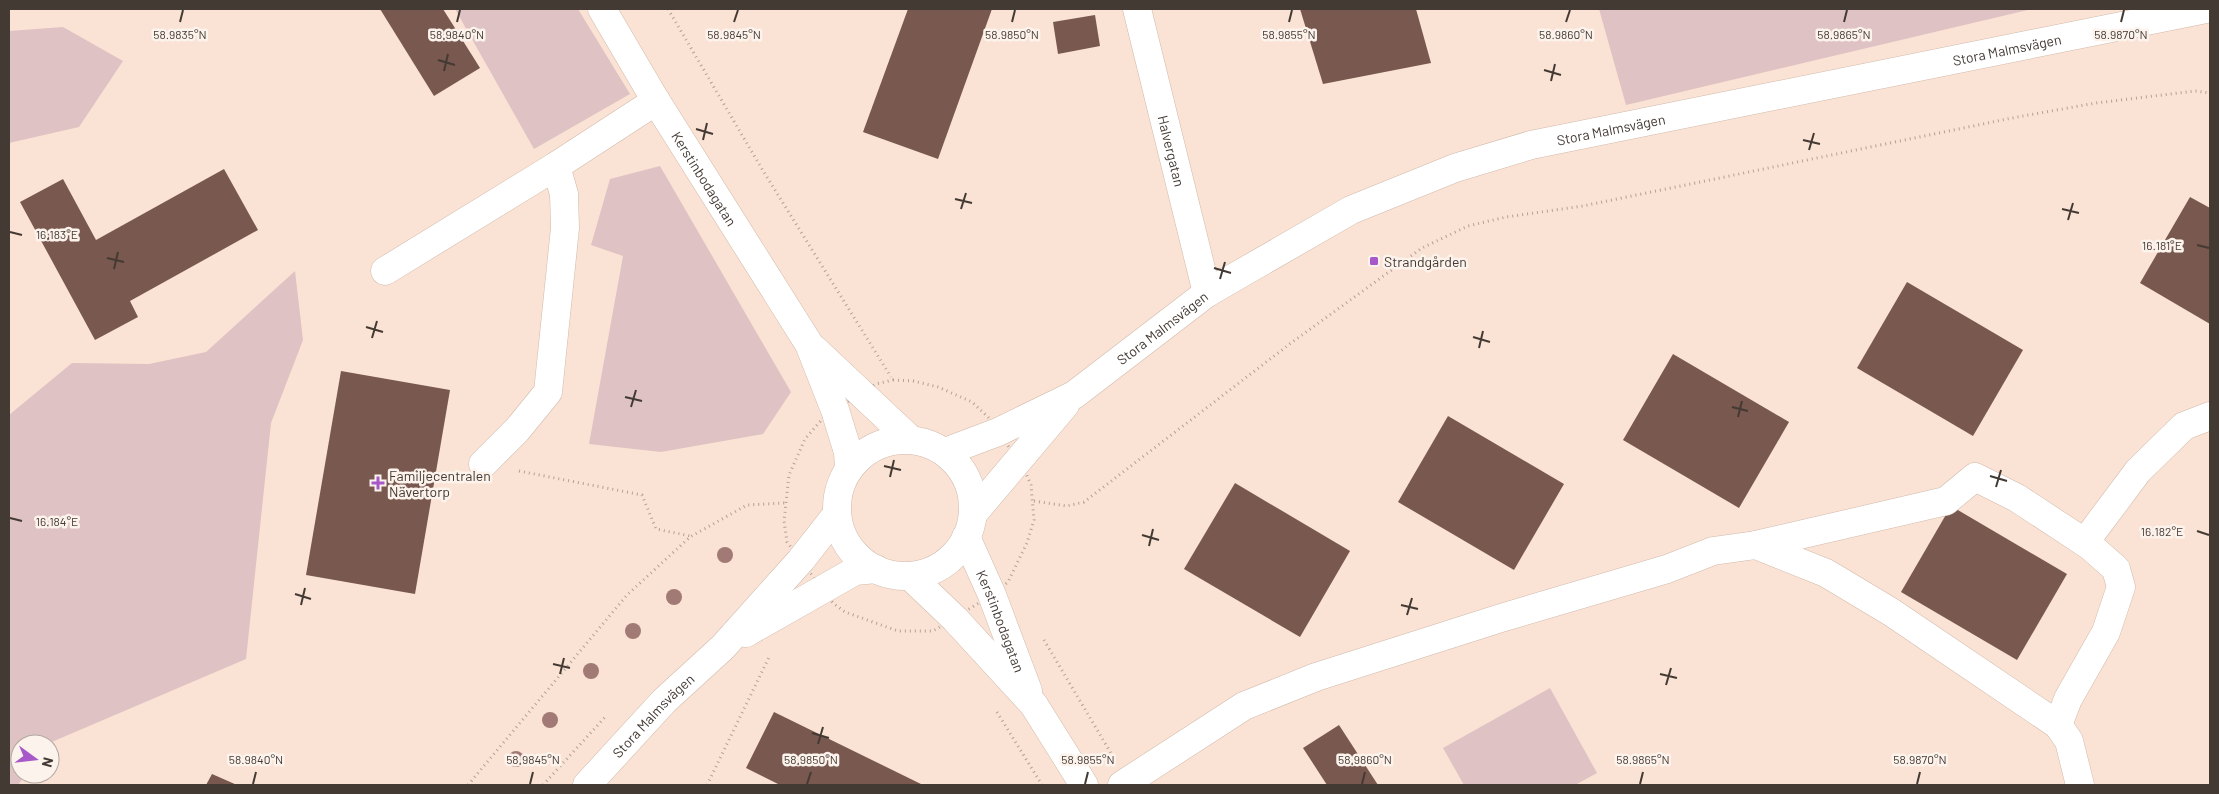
<svg xmlns="http://www.w3.org/2000/svg" width="2219" height="794" font-family="Barlow,sans-serif">
<style>
.green{fill:#dfc2c3}
.building{fill:#78584f}
.lines{fill:none;stroke-linecap:round;stroke-linejoin:round}
.minor-casing{stroke:#d1baab;stroke-width:29}
.path{stroke:#b2a195;stroke-width:3;stroke-dasharray:1 4;stroke-linecap:butt}
.minor{stroke:#fff;stroke-width:28}
.tree{fill:#a17a76}
.ticks{fill:none;stroke:#443a34;stroke-width:2}
.poi-dot{fill:#a758c9;stroke:#fdf3ed;stroke-width:2}
.labels{text-anchor:middle;dominant-baseline:central;stroke-width:5;stroke-linejoin:round;paint-order:stroke}
.street-label{font-size:14px;fill:#443a34;stroke:#fdf3ed}
.poi-label{font-size:14px;fill:#443a34;stroke:#fdf3ed;text-anchor:start}
.ticks-label{font-size:12px;text-anchor:middle;fill:#443a34;stroke:#fdf3ed;stroke-width:5;stroke-linejoin:round;paint-order:stroke}
</style>
<rect width="100%" height="100%" fill="#fae3d4"/>
<g class="green">
<polygon points="455,9 578,9 630,94 534,149"/>
<polygon points="1599,9 2032,9 1626,105"/>
<polygon points="63,27 123,61 79,127 9,143 9,31"/>
<polygon points="660,166 791,392 763,434 661,452 589,444 623,256 591,245 610,179"/>
<polygon points="295,271 303,340 271,423 246,659 47,744 20,744 20,774 26,774 18,785 9,785 9,415 72,363 149,364 206,352"/>
<polygon points="1550,688 1597,773 1575,785 1464,785 1443,748"/>
</g>
<g class="building">
<polygon points="380,9 443,9 480,68 434,96"/>
<polygon points="908,9 992,9 938,159 863,132"/>
<polygon points="1300,9 1416,9 1431,63 1323,84"/>
<polygon points="1095,15 1100,46 1058,54 1053,22"/>
<polygon points="224,169 258,230 130,301 138,317 95,340 20,202 63,179 96,240"/>
<polygon points="2190,197 2210,208 2210,324 2140,283"/>
<polygon points="1907,282 2023,350 1973,436 1857,368"/>
<polygon points="1673,354 1789,422 1739,508 1623,440"/>
<polygon points="341,371 450,390 415,594 306,575"/>
<polygon points="1448,416 1564,484 1514,570 1398,502"/>
<polygon points="1235,483 1350,551 1300,637 1184,569"/>
<polygon points="1951,506 2067,574 2017,660 1901,592"/>
<polygon points="774,712 923,785 780,785 746,768"/>
<polygon points="1339,725 1378,785 1327,785 1303,748"/>
<polygon points="212,774 237,785 206,785"/>
</g>
<g class="lines">
<g class="minor-casing">
<g id="minor">
<path id="s1" d="M602 9 656 101 809 344 835 410 848 452 849 468"/>
<path id="s2" d="M1137 9 1207 293"/>
<polyline points="385,271 556,166 656,101"/>
<polyline points="814,349 911,440"/>
<circle cx="905" cy="508" r="68"/>
<path id="s3" d="M945 452 998 432 1074 395 1207 293 1351 210 1455 168 1531 145 2206 9"/>
<polyline points="483,464 517,430 548,392 565,228 564,194 556,166"/>
<polyline points="973,514 1065,405"/>
<path id="s4" d="M966 537 992 595 1028 691"/>
<polyline points="2085,542 2138,471 2184,426 2210,416"/>
<polyline points="1756,545 1946,501 1975,477 2017,498 2090,546 2116,569 2121,587 2106,632 2068,699 2058,725 2069,741 2080,785"/>
<polyline points="910,576 955,619 1034,705 1084,785"/>
<polyline points="746,633 855,571 876,569"/>
<path id="s5" d="M587 785 664 701 723 647 801 560 837 514"/>
<polyline points="1122,785 1244,706 1316,677 1501,618 1667,569 1713,551 1756,545 1826,573 1891,612 2058,725"/>
</g>
</g>
<g class="path">
<polyline points="668,9 762,169 891,377"/>
<polygon points="893,380 913,381 938,387 972,402 988,417 1024,469 1031,485 1034,520 1027,543 1008,582 992,595 933,631 898,631 845,612 833,603 787,542 784,521 789,475 805,439 824,417 876,384"/>
<polyline points="519,471 642,495 656,529 690,536"/>
<polyline points="1034,501 1067,506 1084,502 1291,343 1422,248 1468,226 1506,217 1583,206 2012,118 2096,103 2195,91 2210,93"/>
<polyline points="1044,640 1112,755"/>
<polyline points="997,712 1042,785"/>
<polyline points="468,785 627,595 690,537 747,505 785,503"/>
<polyline points="543,785 607,715"/>
<polyline points="707,785 770,655"/>
</g>
<use href="#minor" class="minor"/>
</g>
<g class="tree">
<circle cx="725" cy="555" r="8"/>
<circle cx="674" cy="597" r="8"/>
<circle cx="633" cy="631" r="8"/>
<circle cx="591" cy="671" r="8"/>
<circle cx="550" cy="720" r="8"/>
<circle cx="516" cy="759" r="8"/>
</g>
<path class="ticks" d="M180 22 183 10M457 22 460 10M734 22 738 10M1012 22 1015 10M1289 22 1292 10M1566 22 1570 10M1844 22 1847 10M2121 22 2124 10M438 60 455 65M1544 70 1561 75M444 71 448 54M1551 81 1555 64M696 129 713 134M703 140 707 123M1803 140 1820 144M1809 150 1814 133M955 199 972 203M961 209 966 193M2062 209 2079 213M2068 220 2073 203M10 232 22 235M2197 245 2209 248M107 258 124 262M1214 268 1231 273M114 269 118 252M1220 279 1225 262M366 327 383 332M1473 337 1490 342M372 338 377 321M1479 348 1483 331M625 397 642 401M631 407 636 390M1732 407 1748 411M1738 417 1742 401M884 466 901 470M1990 476 2007 481M890 477 894 460M1996 487 2001 470M10 518 22 521M2197 531 2209 535M1142 535 1159 540M1149 546 1153 529M295 594 311 599M301 605 305 588M1401 605 1418 609M1407 615 1412 598M553 664 570 668M560 674 564 658M1660 674 1677 678M1666 685 1671 668M812 733 829 738M818 744 823 727M253 784 256 772M530 784 533 772M807 784 811 772M1085 784 1088 772M1362 784 1365 772M1640 784 1643 772M1917 784 1920 772"/>
<g class="poi-dot">
<rect x="1369" y="256" width="10" height="10" rx="2.5"/>
<path d="M375.5 475.5h5v5h5v5h-5v5h-5v-5h-5v-5h5z"/>
</g>
<g class="labels">
<g class="street-label">
<text stroke="none"><textPath href="#s3" startOffset="1152">Stora Malmsvägen</textPath></text>
<text stroke="none"><textPath href="#s3" startOffset="748">Stora Malmsvägen</textPath></text>
<text stroke="none"><textPath href="#s2" startOffset="146">Halvergatan</textPath></text>
<text stroke="none"><textPath href="#s1" startOffset="198">Kerstinbodagatan</textPath></text>
<text stroke="none"><textPath href="#s3" startOffset="252">Stora Malmsvägen</textPath></text>
<text stroke="none"><textPath href="#s4" startOffset="91">Kerstinbodagatan</textPath></text>
<text stroke="none"><textPath href="#s5" startOffset="96">Stora Malmsvägen</textPath></text>
</g>
<g class="poi-label">
<text x="1384" y="261">Strandgården</text>
<text x="389" y="475">Familjecentralen<tspan x="389" dy="16">Nävertorp</tspan></text>
</g>
</g>
<g class="ticks-label">
<text x="180" y="39">58.9835°N</text>
<text x="457" y="39">58.9840°N</text>
<text x="734" y="39">58.9845°N</text>
<text x="1012" y="39">58.9850°N</text>
<text x="1289" y="39">58.9855°N</text>
<text x="1566" y="39">58.9860°N</text>
<text x="1844" y="39">58.9865°N</text>
<text x="2121" y="39">58.9870°N</text>
<text x="57" y="239">16.183°E</text>
<text x="2162" y="250">16.181°E</text>
<text x="57" y="526">16.184°E</text>
<text x="2162" y="536">16.182°E</text>
<text x="256" y="764">58.9840°N</text>
<text x="533" y="764">58.9845°N</text>
<text x="811" y="764">58.9850°N</text>
<text x="1088" y="764">58.9855°N</text>
<text x="1365" y="764">58.9860°N</text>
<text x="1643" y="764">58.9865°N</text>
<text x="1920" y="764">58.9870°N</text>
</g>
<rect width="2219" height="794" fill="none" stroke="#443a34" stroke-width="20"/>
<g transform="translate(35 759) rotate(105)"><circle r="24" fill="#fdf3ed" stroke="#b3a9a3"/>
<path d="M0-4L9 19L0 12L-9 19Z" fill="#a758c9"/>
<text y="-8" font-size="14" font-weight="bold" text-anchor="middle" fill="#443a34">N</text>
</g>
</svg>
